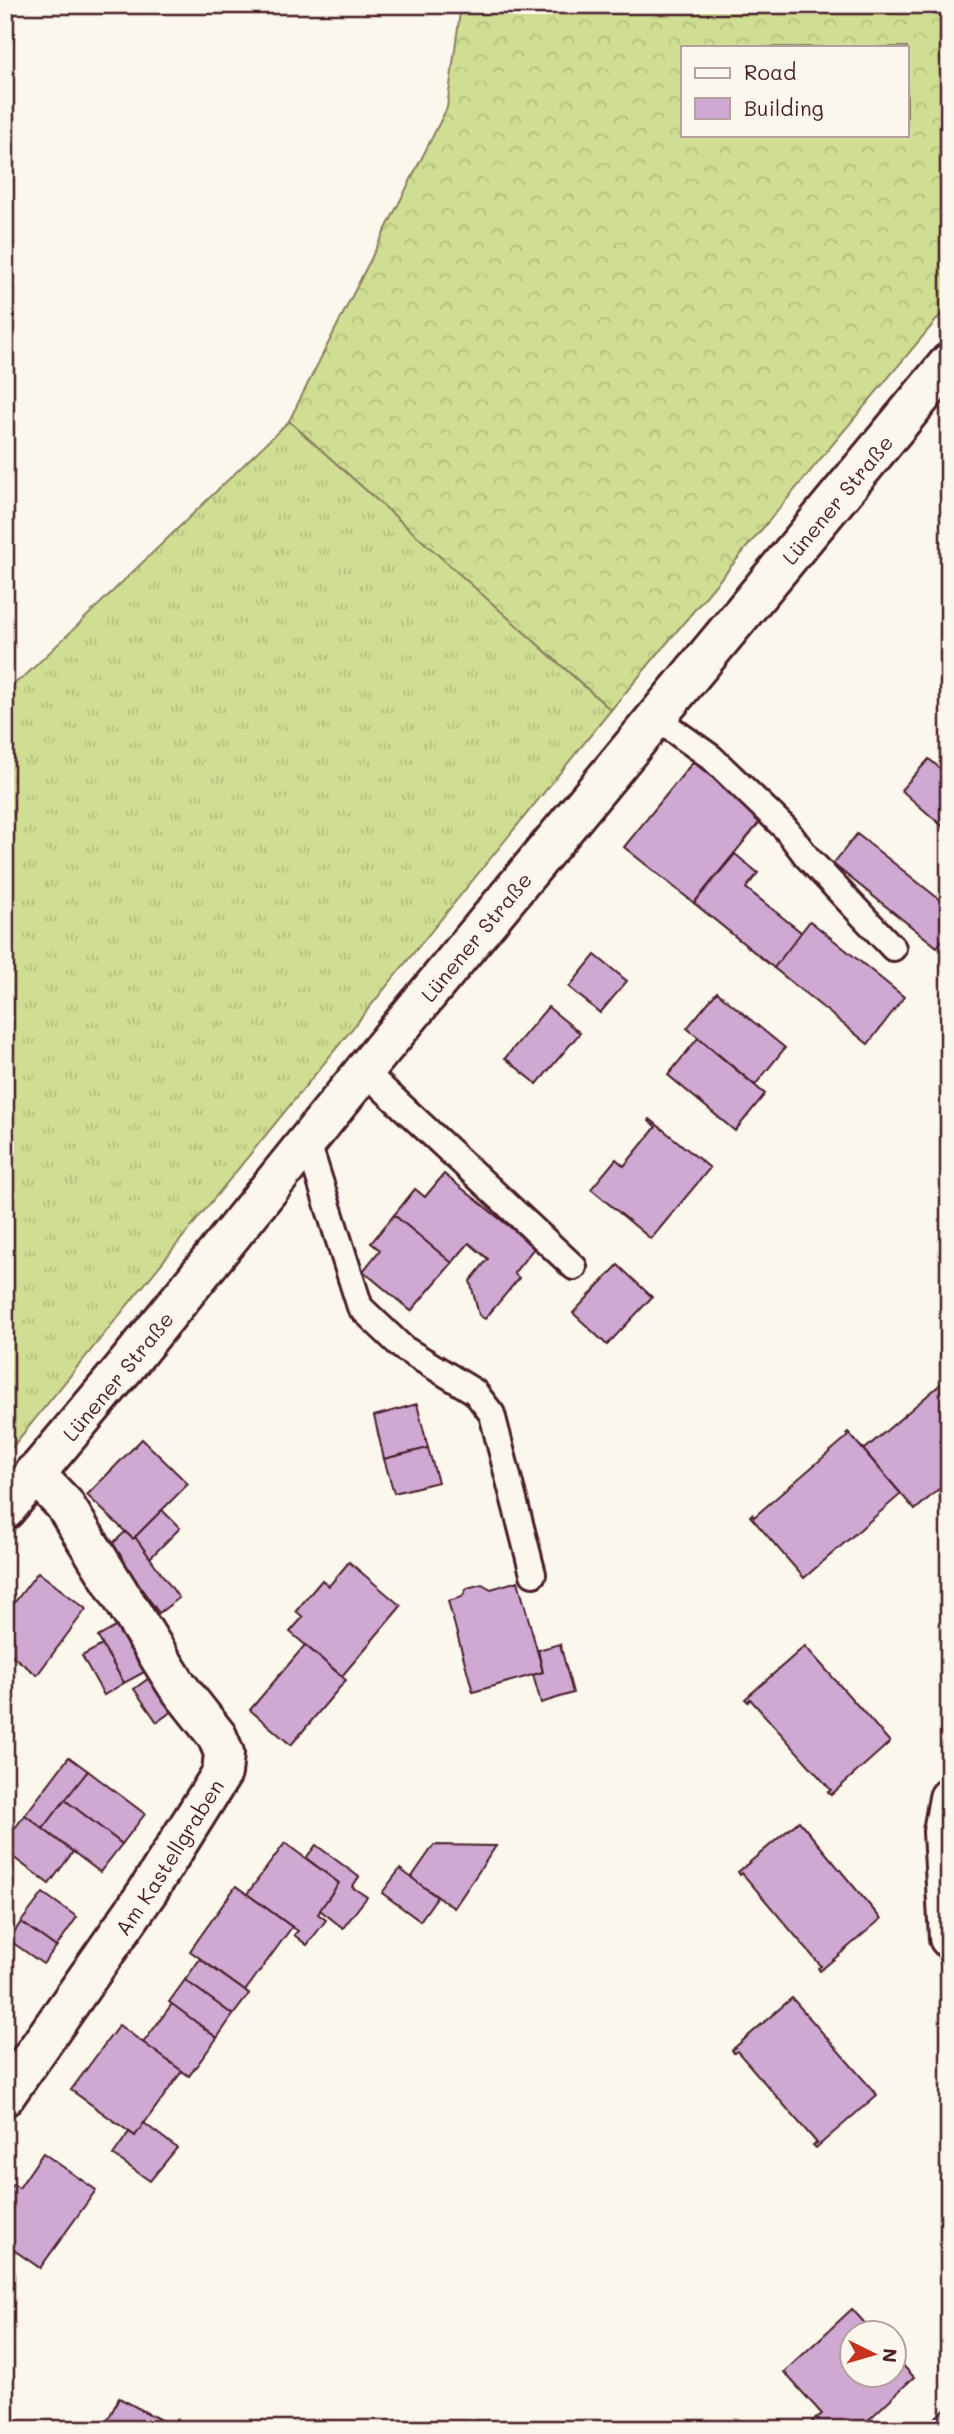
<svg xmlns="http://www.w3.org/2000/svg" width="954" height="2434" font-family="Mali,sans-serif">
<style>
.grass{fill:url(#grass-tufts);stroke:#8c7e5e;stroke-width:2}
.forest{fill:url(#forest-crowns);stroke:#8c7e5e;stroke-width:2;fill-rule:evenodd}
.building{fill:#cfa9d2;stroke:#4a1f2b;stroke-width:2}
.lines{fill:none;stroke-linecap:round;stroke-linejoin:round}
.lane-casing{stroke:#4a1f2b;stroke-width:30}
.street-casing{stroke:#4a1f2b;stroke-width:44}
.secondary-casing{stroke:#4a1f2b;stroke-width:44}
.lane{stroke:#fbf7ec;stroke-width:24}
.street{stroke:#fbf7ec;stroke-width:38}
.secondary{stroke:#fbf7ec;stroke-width:38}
.labels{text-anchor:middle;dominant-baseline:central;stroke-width:5;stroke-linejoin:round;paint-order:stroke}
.street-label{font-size:21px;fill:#4a1f2b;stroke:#fbf7ec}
</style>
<defs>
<pattern id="grass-tufts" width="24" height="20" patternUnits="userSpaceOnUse" patternTransform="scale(1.75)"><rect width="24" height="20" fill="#cfde92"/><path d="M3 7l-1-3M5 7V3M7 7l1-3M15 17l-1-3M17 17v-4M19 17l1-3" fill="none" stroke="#b3be7e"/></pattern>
<pattern id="forest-crowns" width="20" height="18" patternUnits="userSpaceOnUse" patternTransform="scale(1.75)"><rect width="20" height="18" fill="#cfde92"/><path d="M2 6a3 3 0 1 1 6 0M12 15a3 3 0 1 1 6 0" fill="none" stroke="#b3be7e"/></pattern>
</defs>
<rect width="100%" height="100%" fill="#fbf7ec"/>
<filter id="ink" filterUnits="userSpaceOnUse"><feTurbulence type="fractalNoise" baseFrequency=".0143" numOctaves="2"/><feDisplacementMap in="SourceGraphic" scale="14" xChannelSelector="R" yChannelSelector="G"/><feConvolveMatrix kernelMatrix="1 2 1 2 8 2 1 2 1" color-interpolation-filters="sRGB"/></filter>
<g filter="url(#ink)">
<polygon class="grass" points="289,421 611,710 5,1456 5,689 24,677"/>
<path class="forest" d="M461 5H949V305L611 710 289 421 447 108ZM683 47H907V135H683Z"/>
<g class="building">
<polygon points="929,759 949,776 949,832 901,790"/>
<polygon points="693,762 763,818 694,903 624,847"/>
<polygon points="857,834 949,907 949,932 937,947 833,864"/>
<polygon points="735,854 758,873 746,888 802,933 774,968 694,903"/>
<polygon points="810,921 904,997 868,1044 774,968"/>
<polygon points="595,955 627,981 600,1013 569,987"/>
<polygon points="717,992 785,1048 755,1085 687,1028"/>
<polygon points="548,1007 580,1033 537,1084 505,1058"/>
<polygon points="698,1038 765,1094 735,1131 668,1075"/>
<polygon points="650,1119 710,1168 651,1239 591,1189 616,1159 624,1166 656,1127 649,1121"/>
<polygon points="444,1174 535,1247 514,1273 519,1278 485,1319 479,1315 470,1281 488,1259 469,1243 452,1263 394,1215 415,1189 425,1197"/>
<polygon points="394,1215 452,1263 411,1311 363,1271 380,1250 371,1243"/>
<polygon points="618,1265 652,1297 607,1345 573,1313"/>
<polygon points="949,1377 949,1480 915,1510 861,1447 865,1449"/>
<polygon points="417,1404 428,1448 384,1459 374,1416"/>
<polygon points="848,1432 901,1494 804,1578 750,1516 752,1514 754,1517 848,1436 846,1434"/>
<polygon points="142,1439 188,1484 133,1539 87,1495"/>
<polygon points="428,1448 438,1482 394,1493 384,1459"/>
<polygon points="162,1510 180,1528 150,1558 135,1537"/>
<polygon points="125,1532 133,1539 135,1537 179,1598 159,1613 110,1546"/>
<polygon points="349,1562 401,1606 342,1676 290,1632 303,1617 296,1611 322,1580 329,1586"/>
<polygon points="38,1572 86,1609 37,1675 5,1650 5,1615"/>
<polygon points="518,1581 543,1672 473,1692 448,1601 462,1597 467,1588 482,1584 491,1589"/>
<polygon points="121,1624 148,1670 124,1683 98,1637"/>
<polygon points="560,1644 573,1693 541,1703 533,1675 543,1672 538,1650"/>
<polygon points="102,1645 124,1683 104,1695 82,1656"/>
<polygon points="305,1645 346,1680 291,1745 250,1710"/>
<polygon points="805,1646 890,1742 831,1795 828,1792 831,1790 750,1699 748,1702 745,1699"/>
<polygon points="152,1676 175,1709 157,1722 134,1689"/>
<polygon points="69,1757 88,1771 43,1829 25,1815"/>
<polygon points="88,1771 145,1814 122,1844 65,1800"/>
<polygon points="65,1800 122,1844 100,1872 43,1829"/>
<polygon points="25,1815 73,1852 49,1884 5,1851 5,1841"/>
<polygon points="799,1821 881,1919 820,1971 818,1968 821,1966 742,1873 740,1875 738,1872"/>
<polygon points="285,1843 339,1883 318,1914 326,1920 307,1945 294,1935 298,1931 247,1894"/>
<polygon points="316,1845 359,1877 352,1887 367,1897 343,1928 320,1910 339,1883 306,1858"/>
<polygon points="434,1845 496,1846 454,1908 411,1878"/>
<polygon points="400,1869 437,1897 420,1921 382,1893"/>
<polygon points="236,1886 292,1927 245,1991 190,1951"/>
<polygon points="43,1893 77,1917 56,1947 21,1922"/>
<polygon points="21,1922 56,1947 43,1964 9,1940"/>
<polygon points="200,1959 249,1994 233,2015 185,1980"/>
<polygon points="185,1980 233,2015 217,2038 169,2002"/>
<polygon points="792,1998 877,2095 816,2148 813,2145 817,2143 737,2051 734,2053 732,2050"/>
<polygon points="172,2004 217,2038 189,2076 143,2043"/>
<polygon points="119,2025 182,2071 135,2136 71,2090"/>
<polygon points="144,2123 177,2148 150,2181 113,2155 129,2132 135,2136"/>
<polygon points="43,2153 96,2190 40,2268 5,2244 5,2195 13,2184 19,2188"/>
<polygon points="852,2309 873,2332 852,2332 852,2374 894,2374 894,2356 914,2377 859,2429 818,2429 812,2422 822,2414 784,2372"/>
<polygon points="119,2398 174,2427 173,2429 103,2429"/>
<polygon points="949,2405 949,2429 923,2429"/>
</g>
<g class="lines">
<g class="lane-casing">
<g id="lane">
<polyline points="656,718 711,757 785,828 807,857 893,948"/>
<polyline points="364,1071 574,1267"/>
<polyline points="307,1140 360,1307 403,1348 475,1392 492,1414 533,1574"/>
</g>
</g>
<g class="street-casing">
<g id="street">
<polyline points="949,1798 943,1832 949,1938"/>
<path id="s1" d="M5 2096 148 1891 222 1773 224 1753 217 1736 176 1684 64 1504 34 1473"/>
</g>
</g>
<g class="secondary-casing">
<g id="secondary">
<path id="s2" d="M5 1510 125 1367 364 1071 949 363"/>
</g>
</g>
<use href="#lane" class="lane"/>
<use href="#street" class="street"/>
<use href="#secondary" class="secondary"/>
</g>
</g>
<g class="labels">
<g class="street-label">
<text stroke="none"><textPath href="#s2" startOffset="1309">Lünener Straße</textPath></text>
<text stroke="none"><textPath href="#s2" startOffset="742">Lünener Straße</textPath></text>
<text stroke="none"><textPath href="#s2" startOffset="175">Lünener Straße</textPath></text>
<text stroke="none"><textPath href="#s1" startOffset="290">Am Kastellgraben</textPath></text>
</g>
</g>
<rect width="954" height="2434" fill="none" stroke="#fbf7ec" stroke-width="28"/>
<rect x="14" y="14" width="926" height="2406" fill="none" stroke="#4a1f2b" stroke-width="2.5" filter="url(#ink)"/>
<rect x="681" y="46" width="228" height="91" fill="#fbf7ec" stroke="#b4a19f" stroke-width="2"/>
<rect x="695" y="68" width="35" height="10" fill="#fbf7ec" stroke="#b4a19f" stroke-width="2"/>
<text x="744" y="80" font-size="21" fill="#4a1f2b">Road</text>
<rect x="695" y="98" width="35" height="21" fill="#cfa9d2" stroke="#b4a19f" stroke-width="2"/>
<text x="744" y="116" font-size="21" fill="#4a1f2b">Building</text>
<g transform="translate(873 2354) rotate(95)"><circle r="33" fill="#fbf7ec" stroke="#b4a19f" stroke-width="2"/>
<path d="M0-5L12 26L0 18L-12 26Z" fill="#c8321e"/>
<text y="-10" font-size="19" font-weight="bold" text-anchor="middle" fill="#4a1f2b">N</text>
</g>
</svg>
